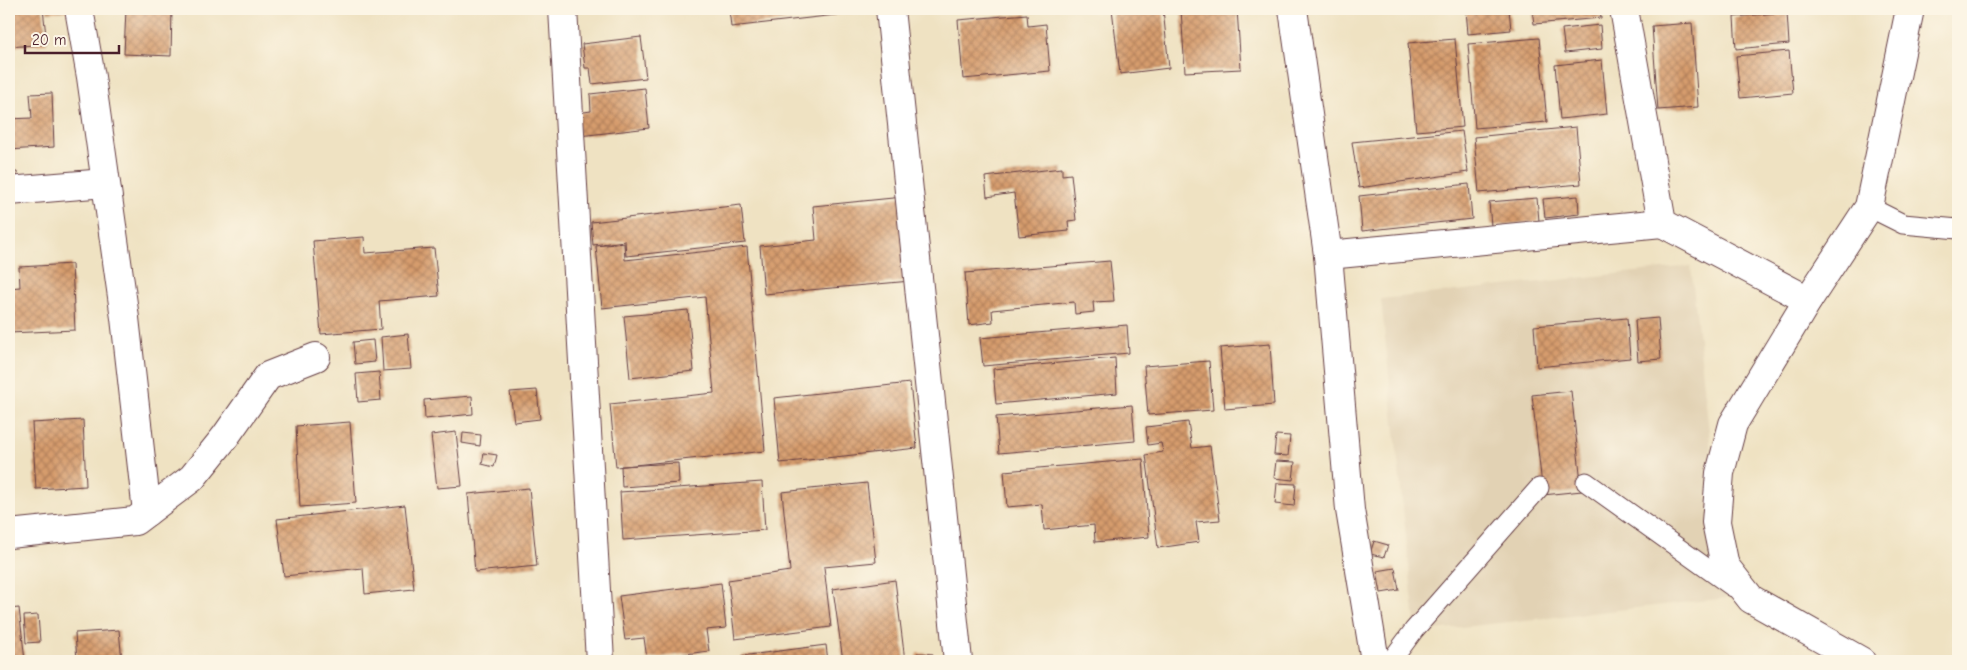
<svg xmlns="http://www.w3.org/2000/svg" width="1967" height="670" font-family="'Comic Neue',sans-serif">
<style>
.built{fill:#e2d2b4}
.building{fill:url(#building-cross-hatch)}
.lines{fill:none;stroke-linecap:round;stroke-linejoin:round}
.lane-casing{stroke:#633c42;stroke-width:21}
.street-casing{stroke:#633c42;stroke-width:30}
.lane{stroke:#fff;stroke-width:19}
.street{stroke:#fff;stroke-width:28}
</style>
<defs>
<pattern id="building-cross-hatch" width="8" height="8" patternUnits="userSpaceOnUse" patternTransform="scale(1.25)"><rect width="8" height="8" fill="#d69c6d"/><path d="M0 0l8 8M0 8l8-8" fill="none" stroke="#b07f5a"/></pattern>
</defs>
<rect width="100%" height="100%" fill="#fcf5e5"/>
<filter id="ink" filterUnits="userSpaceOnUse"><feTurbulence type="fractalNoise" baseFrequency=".02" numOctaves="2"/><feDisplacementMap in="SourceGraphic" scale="10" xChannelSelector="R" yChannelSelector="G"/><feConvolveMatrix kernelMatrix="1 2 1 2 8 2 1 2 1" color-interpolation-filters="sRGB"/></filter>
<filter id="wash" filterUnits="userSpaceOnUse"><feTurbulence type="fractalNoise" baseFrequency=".0096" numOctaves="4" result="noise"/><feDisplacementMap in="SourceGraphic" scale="20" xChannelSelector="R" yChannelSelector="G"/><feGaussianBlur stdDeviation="1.12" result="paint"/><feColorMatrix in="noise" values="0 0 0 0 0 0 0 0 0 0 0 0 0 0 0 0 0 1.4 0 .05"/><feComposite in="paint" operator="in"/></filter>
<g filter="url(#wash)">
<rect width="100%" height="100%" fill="#efe2c2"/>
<polygon class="built" points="1691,266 1727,598 1416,632 1381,299"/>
<g id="blocks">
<g class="building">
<polygon points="9,9 43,9 47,44 9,47"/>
<polygon points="47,9 68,9 68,11 47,12"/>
<polygon points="126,9 172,9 171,56 124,54"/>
<polygon points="729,9 879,9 879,10 731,27"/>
<polygon points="1112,9 1163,9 1169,68 1120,74"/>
<polygon points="1181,9 1237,9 1241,69 1185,72"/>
<polygon points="1466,9 1509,9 1511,30 1468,34"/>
<polygon points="1532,9 1600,9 1601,18 1534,24"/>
<polygon points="1787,12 1789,44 1736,49 1734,17"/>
<polygon points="1027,14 1028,26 1046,24 1050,71 963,79 958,20"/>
<polygon points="1692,23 1698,107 1658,110 1652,26"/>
<polygon points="1600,25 1602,49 1565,53 1562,29"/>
<polygon points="641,37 646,78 592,84 590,68 585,68 582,44"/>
<polygon points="1539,38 1547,122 1475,128 1468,44"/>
<polygon points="1455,39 1463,127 1416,131 1408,43"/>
<polygon points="1789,51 1793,93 1740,98 1736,56"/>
<polygon points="1602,60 1607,114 1560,119 1555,65"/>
<polygon points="645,88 649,128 579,136 577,113 591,111 590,94"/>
<polygon points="52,93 54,147 9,150 9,119 32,118 30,94"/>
<polygon points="1576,127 1581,184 1479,193 1474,137"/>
<polygon points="1462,131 1468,172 1359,188 1352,142"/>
<polygon points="1062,168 1062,175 1071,174 1076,220 1068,221 1069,231 1019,236 1014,193 987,197 985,177"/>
<polygon points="9,172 17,172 19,189 9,189"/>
<polygon points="1469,184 1472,219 1362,231 1359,196"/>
<polygon points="1578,196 1579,214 1545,218 1543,199"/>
<polygon points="903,197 911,281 764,294 760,246 816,240 813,206"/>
<polygon points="1537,198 1539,221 1491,226 1489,202"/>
<polygon points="741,205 745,243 626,256 625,241 593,245 591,222"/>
<polygon points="364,237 365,253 434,248 439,296 379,301 381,329 321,334 313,241"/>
<polygon points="624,243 625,260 747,247 765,451 616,467 610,404 714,393 705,297 602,308 596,246"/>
<polygon points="1110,261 1114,301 1093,302 1094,312 1075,314 1074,302 992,310 993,322 969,325 965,273"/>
<polygon points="72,264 75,330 9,333 9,288 20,287 19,267"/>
<polygon points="688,310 694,371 630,378 624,316"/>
<polygon points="1627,318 1630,358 1537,367 1534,326"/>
<polygon points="1658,318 1661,359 1638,361 1635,320"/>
<polygon points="1127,325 1129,353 983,366 980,338"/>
<polygon points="408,334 411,369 383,371 381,337"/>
<polygon points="373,340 375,362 355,364 353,342"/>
<polygon points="1270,344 1274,405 1225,409 1220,348"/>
<polygon points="1115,358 1117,393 996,404 993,369"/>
<polygon points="1209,361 1213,410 1148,415 1144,366"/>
<polygon points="379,372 381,400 358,402 356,374"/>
<polygon points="910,383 917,448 780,463 774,398"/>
<polygon points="537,390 540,419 514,422 510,392"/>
<polygon points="1571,391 1582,491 1543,495 1532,395"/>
<polygon points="472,396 473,414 425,419 424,400"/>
<polygon points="1132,405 1135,441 999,453 996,417"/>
<polygon points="83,420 86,486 36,489 32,423"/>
<polygon points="350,422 356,503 300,507 296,426"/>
<polygon points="1188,422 1192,448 1210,446 1220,520 1196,522 1199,542 1158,548 1146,455 1163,452 1161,443 1148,445 1146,427"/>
<polygon points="456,432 462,486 437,488 431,435"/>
<polygon points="463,433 481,435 480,446 462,443"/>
<polygon points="1276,435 1290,436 1288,456 1274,455"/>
<polygon points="484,453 497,455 494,467 482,464"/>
<polygon points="1143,459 1149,537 1095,542 1094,525 1044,530 1042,504 1007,507 1004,471"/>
<polygon points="1276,461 1295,462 1293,480 1274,478"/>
<polygon points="678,463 679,483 622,487 621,466"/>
<polygon points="762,482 765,530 623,540 620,492"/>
<polygon points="867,483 876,562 824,567 831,627 735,639 728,580 790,571 782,492"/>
<polygon points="1277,483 1296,484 1294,506 1275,504"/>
<polygon points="529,488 537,566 475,572 468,494"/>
<polygon points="405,505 414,589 365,594 363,568 284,576 277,519"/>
<polygon points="1374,541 1388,545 1384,557 1370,554"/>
<polygon points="1395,568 1399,590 1381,593 1377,571"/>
<polygon points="895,580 905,661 843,661 833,589"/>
<polygon points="721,583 726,628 706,630 709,651 647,659 644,638 625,640 619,596"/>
<polygon points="19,608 25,661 9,661 9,609"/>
<polygon points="38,615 40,642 26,643 24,616"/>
<polygon points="119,630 122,661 77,661 75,633"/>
<polygon points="826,645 828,661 742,661 741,656"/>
<polygon points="917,653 933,654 933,661 916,661"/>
<polygon points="1296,658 1310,658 1309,661 1296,661"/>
</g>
</g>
</g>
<g filter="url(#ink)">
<use href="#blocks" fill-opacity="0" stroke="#633c42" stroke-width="1"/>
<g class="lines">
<g class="lane-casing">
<g id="lane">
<polyline points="1869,207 1903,224 1958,229"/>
<polyline points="1586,482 1733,587"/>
<polyline points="1391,661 1414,630 1539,488"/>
</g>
</g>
<g class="street-casing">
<g id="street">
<polyline points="79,9 91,77 125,318 147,512"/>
<polyline points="563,9 600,661"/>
<polyline points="890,9 958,661"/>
<polyline points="1293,9 1328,255 1350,510 1375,661"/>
<polyline points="1624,9 1662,223 1808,300"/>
<polyline points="9,191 105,183"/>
<polyline points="1328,255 1662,223"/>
<polyline points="9,534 135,521 192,478 225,437 268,376 316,357"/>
<polyline points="1861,661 1751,599 1725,566 1716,522 1720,473 1733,424 1808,300 1869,207 1910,9"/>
</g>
</g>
<use href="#lane" class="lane"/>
<use href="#street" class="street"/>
</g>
</g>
<rect width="1967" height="670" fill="none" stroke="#fcf5e5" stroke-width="30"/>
<path d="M25 45v8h94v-8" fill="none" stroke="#4a1f2b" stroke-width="2.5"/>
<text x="32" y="45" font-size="15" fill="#4a1f2b" stroke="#fcf5e5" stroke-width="4" paint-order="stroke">20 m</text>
</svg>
